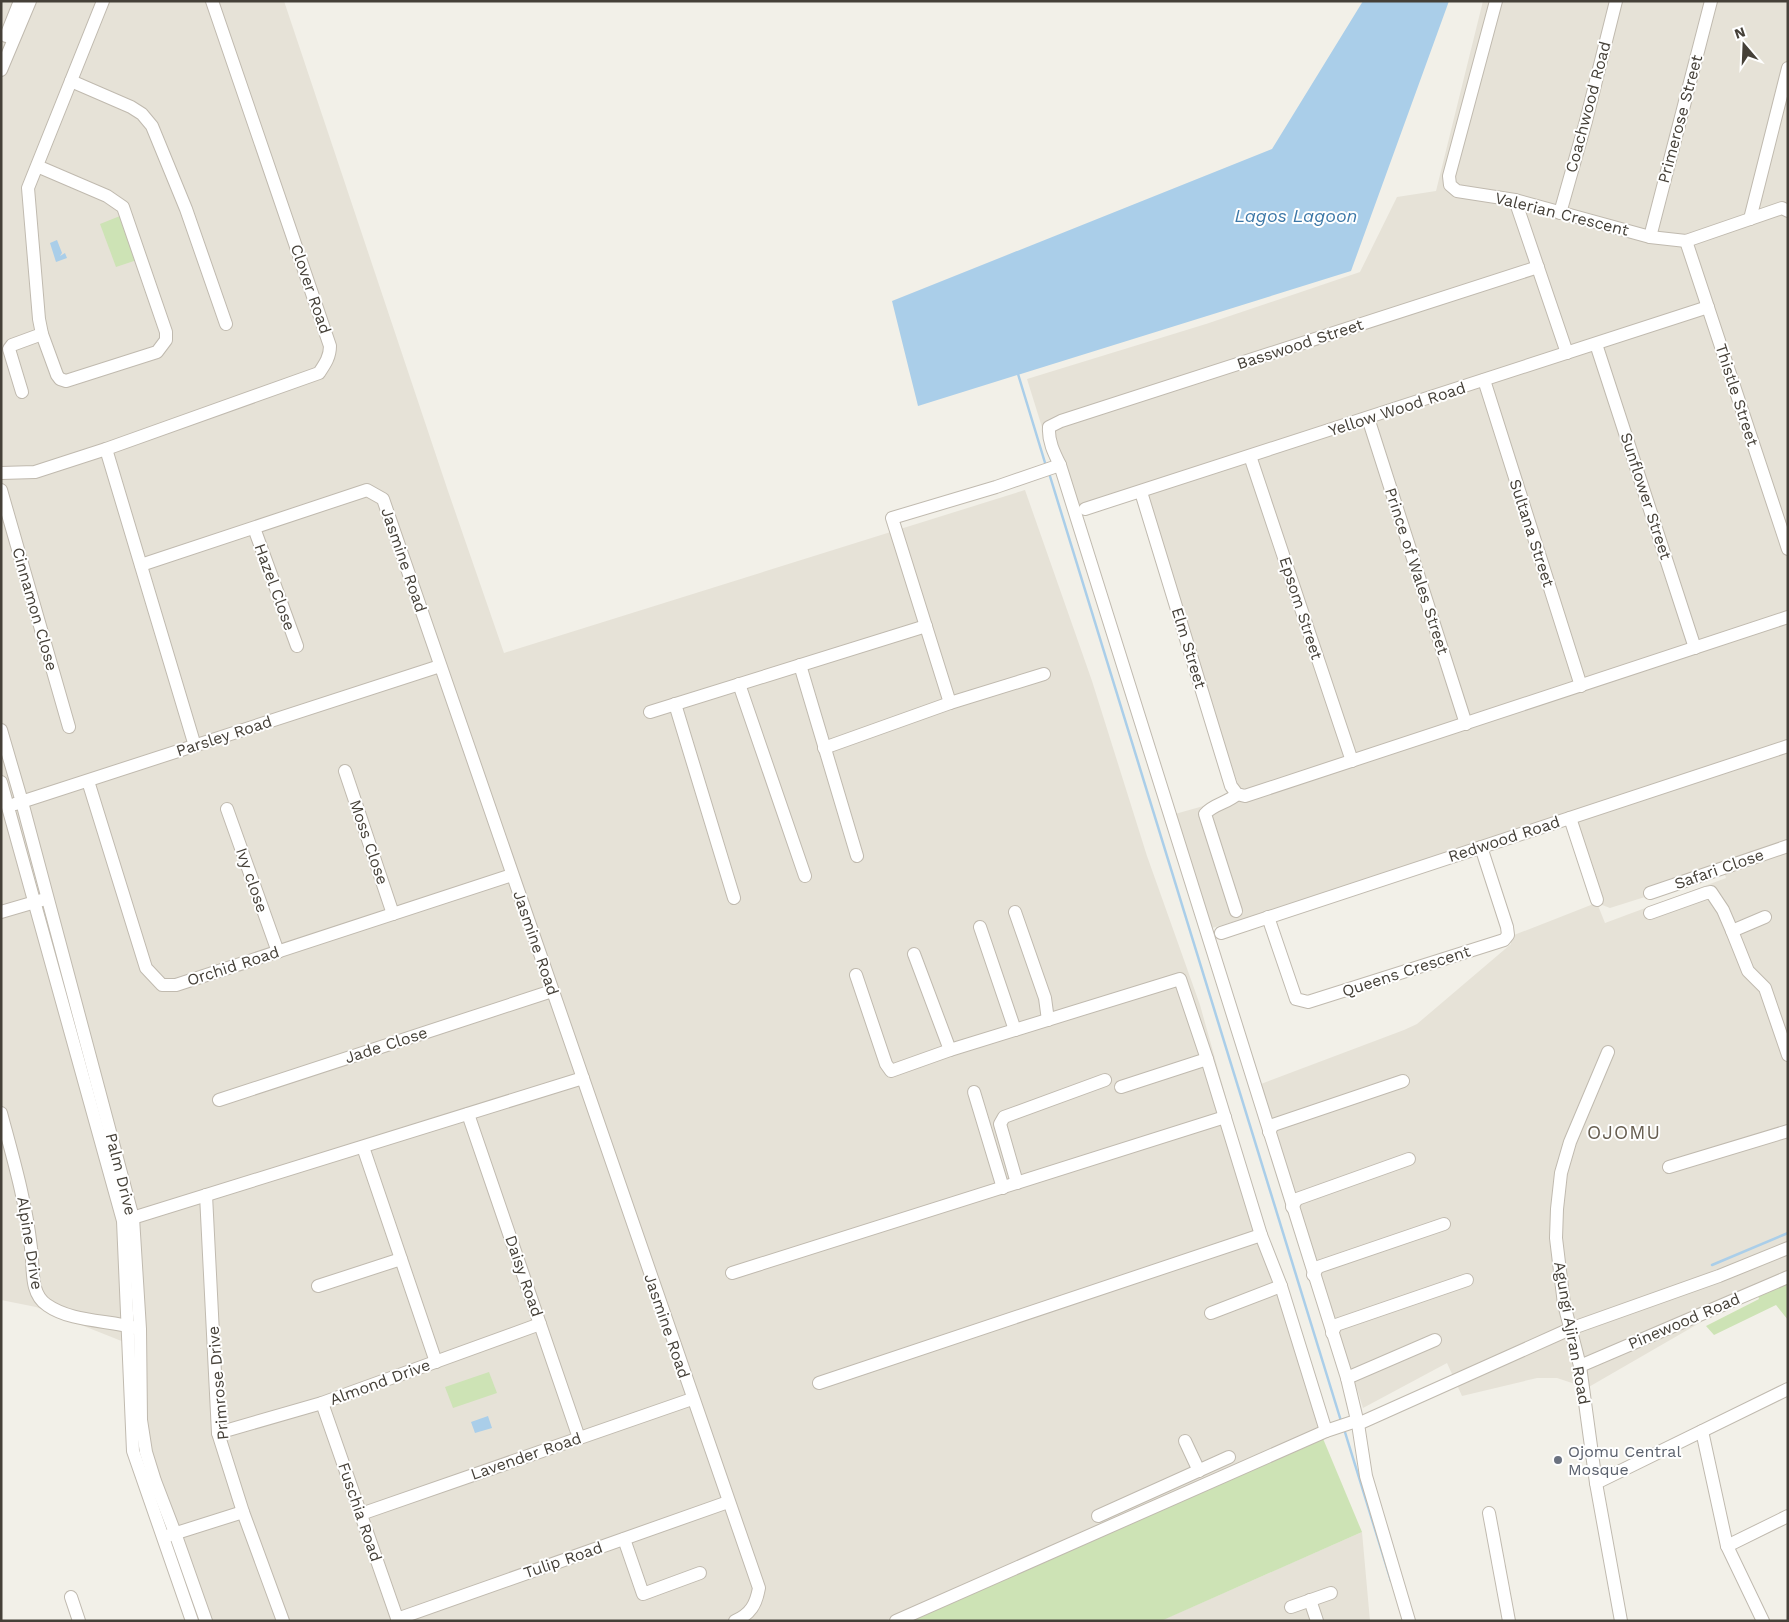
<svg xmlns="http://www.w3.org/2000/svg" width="1789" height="1622" font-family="'Work Sans',sans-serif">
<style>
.residential{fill:#e6e2d7;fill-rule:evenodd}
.green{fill:#cde3b5}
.water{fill:#aacee9}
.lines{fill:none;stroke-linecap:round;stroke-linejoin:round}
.stream{stroke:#aacee9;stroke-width:2.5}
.minor-casing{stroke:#c0baaf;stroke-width:14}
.minor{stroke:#fff;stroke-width:12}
.worship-dot{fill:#6b7280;stroke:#fff;stroke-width:2}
.labels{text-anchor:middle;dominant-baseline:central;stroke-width:4;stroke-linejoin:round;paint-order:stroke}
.street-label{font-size:16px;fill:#454038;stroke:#fff}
.worship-label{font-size:16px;fill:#5b616d;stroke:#fff;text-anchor:start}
.water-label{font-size:18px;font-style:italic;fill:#3b77a7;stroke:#fff}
.quarter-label{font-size:19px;letter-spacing:1px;fill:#675e50;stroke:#fff}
</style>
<rect width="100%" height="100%" fill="#f2f0e8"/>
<g class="residential">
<polygon points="1,1 284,1 448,491 504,653 1025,490 1092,681 1147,856 1200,1005 1319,1429 885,1621 185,1621 129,1451 124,1342 36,1307 1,1300"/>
<path d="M1483 1H1788V1274L1754 1285 1756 1294 1703 1321 1587 1388 1557 1378H1537L1462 1396 1447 1363 1363 1408 1261 1084 1404 1030 1417 1024 1511 944 1509 937 1596 903 1565 825 1212 928 1175 814 1207 805 1239 787 1137 498 1069 514 1027 379 1206 324 1360 272 1397 197 1436 191ZM1724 872 1726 878 1605 923 1597 903 1610 908Z"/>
<polygon points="1362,1532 1370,1621 1160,1621"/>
</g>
<g class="green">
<polygon points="120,216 137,260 116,267 100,224"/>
<polygon points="1788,1281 1788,1320 1776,1305 1714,1335 1706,1326 1759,1299 1756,1290"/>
<polygon points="489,1372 497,1393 453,1408 445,1387"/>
<polygon points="1319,1429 1362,1532 1161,1621 900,1621"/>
</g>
<g class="water">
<polygon points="1363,1 1449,1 1351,271 918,406 892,301 1272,149"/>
<polygon points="57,240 62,253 60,256 65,253 67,258 56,262 50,243"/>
<polygon points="488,1416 492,1428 475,1433 471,1422"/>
</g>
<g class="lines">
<g class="stream">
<polyline points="1018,374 1046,466"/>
<polyline points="1049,473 1341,1421"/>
<polyline points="1712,1265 1788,1233"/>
<polyline points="1344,1429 1391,1581"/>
</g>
<g class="minor-casing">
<g id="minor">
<polyline points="1496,1 1449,176 1450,185 1457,191 1515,200 1650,237 1686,241 1782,208 1788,211"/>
<polyline points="6,36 20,1"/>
<polyline points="1,70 30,1"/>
<polyline points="71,81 131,107 142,114 152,126 186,209 226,324"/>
<polyline points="37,166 107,196 123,207 166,332 166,340 157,352 66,381 60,379 57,375 42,334 39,319 28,188 32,178 103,1"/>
<polyline points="1515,200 1567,353"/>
<polyline points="1560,213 1586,121 1616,1"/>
<polyline points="1750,219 1788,68"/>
<polyline points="1650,237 1711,1"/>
<polyline points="1686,241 1788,549"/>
<polyline points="1596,344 1695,648"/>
<polyline points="1484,380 1581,686"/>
<polyline points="22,392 9,349 12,345 42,334"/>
<polyline points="1368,418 1466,724"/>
<polyline points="106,449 195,746"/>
<polyline points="1250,456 1352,761"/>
<path d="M1 473 35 472 106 449 319 373C325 364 330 357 330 346L212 1"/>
<polyline points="1,490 69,727"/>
<polyline points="1141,492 1231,786 1237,794 1245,796 1788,617"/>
<polyline points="1085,509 1708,307"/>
<polyline points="254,528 297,646"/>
<path d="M141 565 367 490 383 499 759 1588C756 1604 751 1614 735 1621"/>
<polyline points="800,665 857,856"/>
<polyline points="739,684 805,876"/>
<polyline points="950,703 892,518 996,487 1060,465"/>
<polyline points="675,704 734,898"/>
<polyline points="650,712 926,626"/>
<polyline points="1,730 22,802 133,1218 140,1329 141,1420 146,1452 155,1481 175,1533 206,1621"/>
<polyline points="824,748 950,703 1044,674"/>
<polyline points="345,771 393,914"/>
<polyline points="88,781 146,968 162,985 176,985 512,875"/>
<polyline points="1,782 123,1221 133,1451 192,1621"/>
<polyline points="15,804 440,666"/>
<polyline points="227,809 278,952"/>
<polyline points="1570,818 1597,900"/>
<polyline points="1650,893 1788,846"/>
<path d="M1236 911 1205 814C1213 804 1228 803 1237 794"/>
<polyline points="1,912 42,900"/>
<polyline points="1015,912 1045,998 1048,1020"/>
<polyline points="1650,913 1706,893 1711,892 1723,910 1732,931"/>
<polyline points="1268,917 1296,999 1308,1002 1504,940 1508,935 1507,927 1481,847"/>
<polyline points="1765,917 1732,931 1748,971 1765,988 1788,1055"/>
<polyline points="980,927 1015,1030"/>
<polyline points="1221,933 1788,746"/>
<polyline points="914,954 950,1050"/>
<polyline points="856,975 886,1064 891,1071 950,1050 1180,979 1207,1059 1261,1235 1281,1286 1326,1431"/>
<polyline points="1608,1052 1570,1142 1561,1173 1557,1209 1556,1238 1564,1304 1580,1366 1596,1483 1621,1621"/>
<polyline points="1121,1087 1207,1059"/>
<polyline points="974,1092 1003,1188"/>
<polyline points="219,1100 552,991"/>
<path d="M1 1113C13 1158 26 1202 31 1248 34 1267 29 1293 47 1305 71 1322 108 1320 136 1328"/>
<polyline points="468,1114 579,1438"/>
<polyline points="1269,1132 1273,1125 1403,1081"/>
<polyline points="363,1147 436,1362"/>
<polyline points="1669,1167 1788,1131"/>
<polyline points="1017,1183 1000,1124 1004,1117 1105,1080"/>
<polyline points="206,1195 218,1433 243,1512 283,1621"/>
<polyline points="1292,1207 1297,1199 1409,1159"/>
<polyline points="126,1220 583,1078"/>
<polyline points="732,1273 1225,1117"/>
<polyline points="1313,1275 1318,1267 1444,1224"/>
<polyline points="318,1286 401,1259"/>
<polyline points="1211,1313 1281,1286"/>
<polyline points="1332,1333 1336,1325 1467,1280"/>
<polyline points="1580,1366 1788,1277"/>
<polyline points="1347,1378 1435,1340"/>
<polyline points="819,1383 1261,1235"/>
<polyline points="322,1403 398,1621"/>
<polyline points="1702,1431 1727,1546 1763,1621"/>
<polyline points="218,1433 322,1403 540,1324"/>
<polyline points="1185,1441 1199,1471"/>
<polyline points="1596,1483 1788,1389"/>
<polyline points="1489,1513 1509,1621"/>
<polyline points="361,1514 692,1399"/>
<polyline points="1098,1516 1229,1457"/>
<polyline points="167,1536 243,1512"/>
<polyline points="624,1539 643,1594 700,1573"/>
<polyline points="1727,1546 1788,1516"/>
<polyline points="71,1597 79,1621"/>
<polyline points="1310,1600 1317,1621"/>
<polyline points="1291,1607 1331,1593"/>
<polyline points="397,1619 728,1502"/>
<polyline points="896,1621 1326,1431 1353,1422 1358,1424 1570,1329 1719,1276 1788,1248"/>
<path d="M1409 1621 1366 1476 1358 1424 1347 1378 1060 465C1054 453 1048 441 1049 427L1061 421 1538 267"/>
</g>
</g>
<use href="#minor" class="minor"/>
</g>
<circle class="worship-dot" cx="1558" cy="1460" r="5"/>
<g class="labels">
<g class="street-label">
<text transform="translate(1588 107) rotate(-75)">Coachwood Road</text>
<text transform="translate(1680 119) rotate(-75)">Primerose Street</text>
<text transform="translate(1562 214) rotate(14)">Valerian Crescent</text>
<text transform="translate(311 289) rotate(71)">Clover Road</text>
<text transform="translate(1300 344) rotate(-18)">Basswood Street</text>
<text transform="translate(1737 395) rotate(72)">Thistle Street</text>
<text transform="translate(1397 409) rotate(-18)">Yellow Wood Road</text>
<text transform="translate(1646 496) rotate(72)">Sunflower Street</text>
<text transform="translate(1532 533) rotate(72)">Sultana Street</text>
<text transform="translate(404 560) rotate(71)">Jasmine Road</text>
<text transform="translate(1417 571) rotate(72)">Prince of Wales Street</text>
<text transform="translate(275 587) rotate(70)">Hazel Close</text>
<text transform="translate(1301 608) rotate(72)">Epsom Street</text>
<text transform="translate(35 609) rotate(74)">Cinnamon Close</text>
<text transform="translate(1189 648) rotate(73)">Elm Street</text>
<text transform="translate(224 736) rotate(-18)">Parsley Road</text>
<text transform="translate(1504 839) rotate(-18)">Redwood Road</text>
<text transform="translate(369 842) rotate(71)">Moss Close</text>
<text transform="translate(1719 869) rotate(-19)">Safari Close</text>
<text transform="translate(252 880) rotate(71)">Ivy close</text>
<text transform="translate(536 943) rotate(71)">Jasmine Road</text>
<text transform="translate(233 966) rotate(-18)">Orchid Road</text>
<text transform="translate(1406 971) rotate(-18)">Queens Crescent</text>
<text transform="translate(386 1045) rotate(-18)">Jade Close</text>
<text transform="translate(121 1174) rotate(76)">Palm Drive</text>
<text transform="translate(30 1243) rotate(81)">Alpine Drive</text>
<text transform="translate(524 1276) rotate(71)">Daisy Road</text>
<text transform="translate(1684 1321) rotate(-23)">Pinewood Road</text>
<text transform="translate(667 1326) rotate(71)">Jasmine Road</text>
<text transform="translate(1572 1333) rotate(80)">Agungi Ajiran Road</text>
<text transform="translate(380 1382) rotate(-20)">Almond Drive</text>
<text transform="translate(218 1383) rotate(-95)">Primrose Drive</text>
<text transform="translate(526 1456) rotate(-19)">Lavender Road</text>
<text transform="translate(360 1512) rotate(71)">Fuschia Road</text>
<text transform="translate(563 1560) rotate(-19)">Tulip Road</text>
</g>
<g class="worship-label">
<text x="1568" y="1451">Ojomu Central<tspan x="1568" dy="18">Mosque</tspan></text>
</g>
<g class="water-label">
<text x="1296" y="215">Lagos Lagoon</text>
</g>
<g class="quarter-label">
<text x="1624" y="1132">OJOMU</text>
</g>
</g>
<rect width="1789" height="1622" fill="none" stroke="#454038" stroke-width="5"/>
<g transform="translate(1744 45) rotate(341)" stroke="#ffffff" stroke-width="4" paint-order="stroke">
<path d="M0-4L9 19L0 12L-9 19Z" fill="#454038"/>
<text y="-8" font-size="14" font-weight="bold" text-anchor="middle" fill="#454038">N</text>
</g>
</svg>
